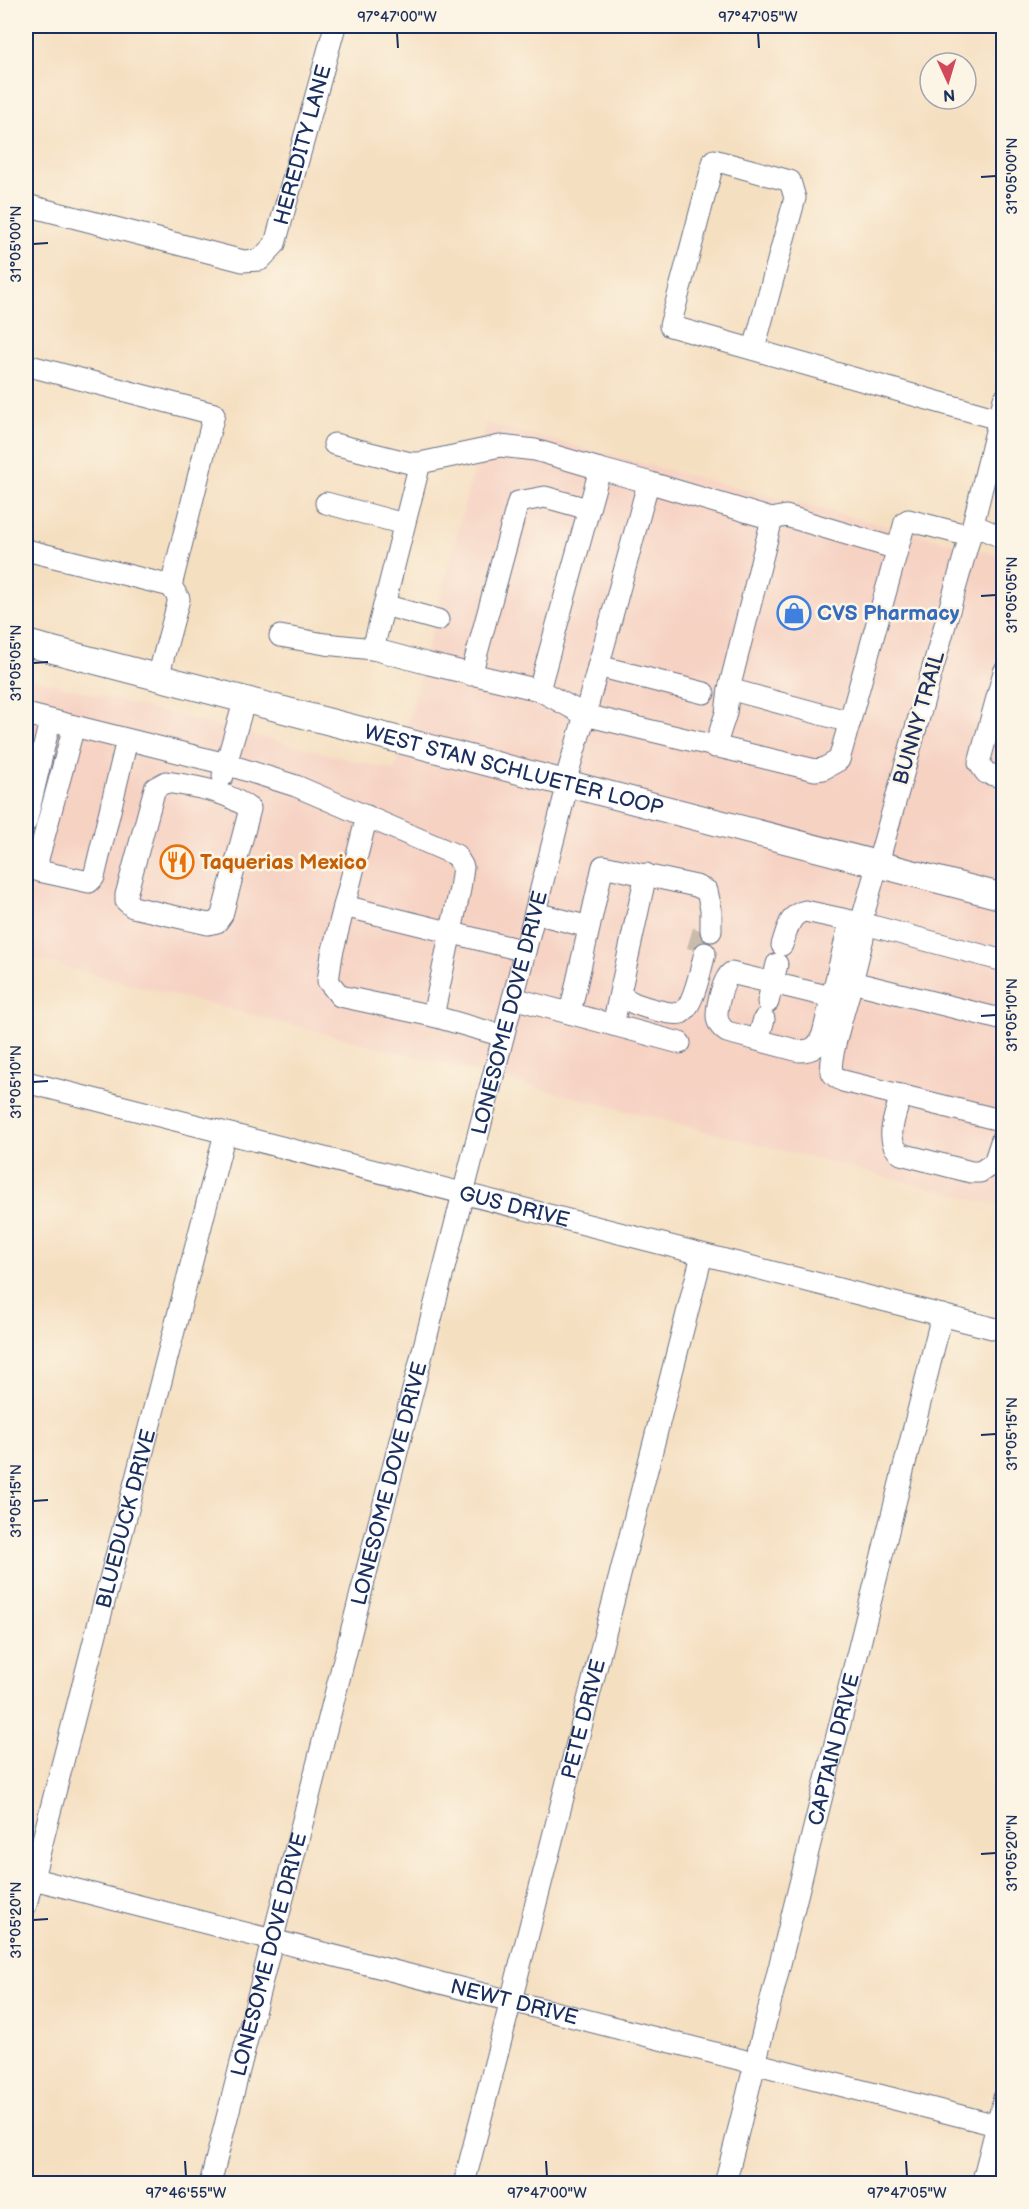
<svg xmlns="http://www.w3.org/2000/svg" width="1029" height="2209" font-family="'Balsamiq Sans',sans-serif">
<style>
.built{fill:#f6d2c3}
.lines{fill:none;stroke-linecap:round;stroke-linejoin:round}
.minor-tunnel{stroke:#c9bcad;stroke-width:21;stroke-dasharray:21 10;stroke-linecap:butt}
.minor-casing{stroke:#676d81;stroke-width:23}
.major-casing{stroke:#676d81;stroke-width:28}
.minor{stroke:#fff;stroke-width:21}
.major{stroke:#fff;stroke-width:26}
.ticks{fill:none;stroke:#1b2f5e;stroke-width:2}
.labels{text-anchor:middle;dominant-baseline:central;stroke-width:5;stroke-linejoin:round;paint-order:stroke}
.street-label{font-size:21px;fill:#1b2f5e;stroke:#fcf5e5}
.shop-label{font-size:21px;font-weight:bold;fill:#366cbe;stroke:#fcf5e5;text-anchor:start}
.food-label{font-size:21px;font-weight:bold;fill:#c56008;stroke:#fcf5e5;text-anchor:start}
.neatline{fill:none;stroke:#1b2f5e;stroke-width:2}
.ticks-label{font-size:15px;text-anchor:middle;fill:#1b2f5e}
</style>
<rect width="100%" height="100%" fill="#fcf5e5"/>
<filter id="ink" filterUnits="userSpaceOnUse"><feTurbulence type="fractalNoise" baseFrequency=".0167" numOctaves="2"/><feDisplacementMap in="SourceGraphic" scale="12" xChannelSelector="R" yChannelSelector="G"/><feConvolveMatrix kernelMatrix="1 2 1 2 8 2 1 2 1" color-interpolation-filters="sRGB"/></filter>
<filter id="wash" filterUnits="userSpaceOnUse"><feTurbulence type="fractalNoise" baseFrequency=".008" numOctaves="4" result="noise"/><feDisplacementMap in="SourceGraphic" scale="24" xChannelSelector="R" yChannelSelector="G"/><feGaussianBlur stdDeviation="1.35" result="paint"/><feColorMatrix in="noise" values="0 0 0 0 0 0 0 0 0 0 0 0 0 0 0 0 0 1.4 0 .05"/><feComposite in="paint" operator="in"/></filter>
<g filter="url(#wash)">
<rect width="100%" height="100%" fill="#f5dfc1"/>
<polygon class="built" points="486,423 998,555 1003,537 1003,1207 26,957 26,677 395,771"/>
</g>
<g filter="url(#ink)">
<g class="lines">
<polyline class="minor-tunnel" points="697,951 704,928"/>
<g class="minor-casing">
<g id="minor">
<path id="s1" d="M26 205 243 261 260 260 275 244 335 26"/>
<polyline points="754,349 795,198 790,181 714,160 670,326 998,419"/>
<polyline points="26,365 214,414 171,586"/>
<polyline points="1004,399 970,536 861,923 1004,961"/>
<polyline points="334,444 410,463 420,463 500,446 535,450 600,469"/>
<polyline points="651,483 600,469 539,690 585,715 646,491 651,483 772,519"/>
<polyline points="326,503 404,524"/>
<polyline points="973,525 1004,538"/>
<polyline points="26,550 171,586 179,599 158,677"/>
<polyline points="384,605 438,620"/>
<polyline points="280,636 325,644 373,649 429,664 539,690"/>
<polyline points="373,649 420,463"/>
<polyline points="598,666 704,693"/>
<polyline points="1004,672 979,763 986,773 1004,778"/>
<polyline points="471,675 518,502 545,497 588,509"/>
<polyline points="729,689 850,722"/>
<polyline points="245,699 226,764 296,786 456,855 463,867 460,889 433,1016 503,1036"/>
<polyline points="26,714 226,764 223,776"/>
<polyline points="74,726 38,859 39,871 89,882 94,877 127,740"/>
<polyline points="715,747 726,713 729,689 772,519 786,516 897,549"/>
<path d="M166 782C196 787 225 790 250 809L222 915 217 922 208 924 133 907 126 901V895L155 788Z"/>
<polyline points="565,782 585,715 815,770 823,769 839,760 905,522 908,520 970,536"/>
<polyline points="367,816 332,954 328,981 340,996 433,1016"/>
<polyline points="26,822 50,721"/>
<polyline points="344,906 525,951"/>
<polyline points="535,913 589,927"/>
<polyline points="861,923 863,938 852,982 1004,1020"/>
<path d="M782 945C787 931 789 914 805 911L861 923"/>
<path d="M852 982C848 1000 828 1057 832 1072 834 1077 838 1078 843 1081L1004 1121"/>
<path d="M620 996C627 998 630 1002 636 1004 644 1007 674 1016 681 1013 694 1006 701 967 705 953"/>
<path d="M831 997 731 973C723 979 717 1005 717 1015 717 1022 721 1028 727 1032L799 1051C813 1051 818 1047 823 1034L848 930 861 923"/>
<polyline points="513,998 680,1043"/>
<polyline points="768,1002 777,964"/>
<polyline points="570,1013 603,866 696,886 707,891 711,909 711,931"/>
<polyline points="613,1025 646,874"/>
<polyline points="758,1040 764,1019"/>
<path id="s2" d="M26 1082 1004 1331"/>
<path d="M901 1095C896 1114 883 1140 901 1154L971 1172H980L994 1163 1004 1133"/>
<path id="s3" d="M26 1877 1004 2127"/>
<path id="s4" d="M26 1905 225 1133"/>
<path id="s5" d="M210 2184 568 783"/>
<path id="s6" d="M464 2184 702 1255"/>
<path id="s7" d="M725 2184 942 1315"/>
<polyline points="982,2184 1004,2098"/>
</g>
</g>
<g class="major-casing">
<g id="major">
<path id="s8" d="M26 643 1004 897"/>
</g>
</g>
<use href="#minor" class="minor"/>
<use href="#major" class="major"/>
</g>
</g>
<path class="ticks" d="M397 33 398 48M758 33 759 48M981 177 996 176M33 244 48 243M981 596 996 595M33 663 48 662M981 1016 996 1015M33 1082 48 1081M981 1435 996 1434M33 1501 48 1500M981 1854 996 1853M33 1920 48 1919M185 2161 186 2176M546 2161 547 2176M906 2161 907 2176"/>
<defs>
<g id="shop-ring" transform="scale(1.725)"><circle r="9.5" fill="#fcf5e5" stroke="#3f7fe0" stroke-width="1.5"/><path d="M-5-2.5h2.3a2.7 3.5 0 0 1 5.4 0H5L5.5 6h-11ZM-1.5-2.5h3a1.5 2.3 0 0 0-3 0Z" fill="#3f7fe0"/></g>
<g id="restaurant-ring" transform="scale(1.725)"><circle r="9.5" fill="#fcf5e5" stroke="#e8710a" stroke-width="1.5"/><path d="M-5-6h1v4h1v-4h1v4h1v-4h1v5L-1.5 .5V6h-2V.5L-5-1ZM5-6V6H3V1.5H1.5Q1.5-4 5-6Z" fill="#e8710a"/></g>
</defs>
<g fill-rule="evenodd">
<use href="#shop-ring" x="794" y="613"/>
<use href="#restaurant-ring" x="177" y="862"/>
</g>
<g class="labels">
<g class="street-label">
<text stroke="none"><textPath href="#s1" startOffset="366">HEREDITY LANE</textPath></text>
<text transform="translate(919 718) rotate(-74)">BUNNY TRAIL</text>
<text stroke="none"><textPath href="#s8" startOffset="504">WEST STAN SCHLUETER LOOP</textPath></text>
<text stroke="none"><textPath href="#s5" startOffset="1209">LONESOME DOVE DRIVE</textPath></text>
<text stroke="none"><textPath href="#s2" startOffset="504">GUS DRIVE</textPath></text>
<text stroke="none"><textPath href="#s5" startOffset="723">LONESOME DOVE DRIVE</textPath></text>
<text stroke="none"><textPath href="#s4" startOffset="399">BLUEDUCK DRIVE</textPath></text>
<text stroke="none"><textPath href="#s6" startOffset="480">PETE DRIVE</textPath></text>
<text stroke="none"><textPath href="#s7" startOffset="448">CAPTAIN DRIVE</textPath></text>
<text stroke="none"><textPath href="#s5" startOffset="237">LONESOME DOVE DRIVE</textPath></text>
<text stroke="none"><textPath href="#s3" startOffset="504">NEWT DRIVE</textPath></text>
</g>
<g class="shop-label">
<text x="817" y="613">CVS Pharmacy</text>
</g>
<g class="food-label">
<text x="200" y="862">Taquerias Mexico</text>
</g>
</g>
<rect width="1029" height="2209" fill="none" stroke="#fcf5e5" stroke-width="66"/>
<g transform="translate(948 81) rotate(176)"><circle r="28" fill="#fcf5e5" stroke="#a2a6af" stroke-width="1.5"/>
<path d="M0-4.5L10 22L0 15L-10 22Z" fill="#d1495b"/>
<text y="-9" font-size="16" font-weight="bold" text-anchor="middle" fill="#1b2f5e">N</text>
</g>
<rect x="33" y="33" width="963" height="2143" class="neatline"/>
<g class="ticks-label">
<text x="397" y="22">97°47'00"W</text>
<text x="758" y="22">97°47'05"W</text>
<text transform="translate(1012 176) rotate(-90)" y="5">31°05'00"N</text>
<text transform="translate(16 244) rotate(-90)" y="5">31°05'00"N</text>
<text transform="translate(1012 595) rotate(-90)" y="5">31°05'05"N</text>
<text transform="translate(16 663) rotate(-90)" y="5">31°05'05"N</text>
<text transform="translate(1012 1015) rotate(-90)" y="5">31°05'10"N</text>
<text transform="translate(16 1082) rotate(-90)" y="5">31°05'10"N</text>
<text transform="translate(1012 1434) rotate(-90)" y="5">31°05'15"N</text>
<text transform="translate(16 1501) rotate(-90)" y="5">31°05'15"N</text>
<text transform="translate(1012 1853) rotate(-90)" y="5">31°05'20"N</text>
<text transform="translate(16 1920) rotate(-90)" y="5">31°05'20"N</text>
<text x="186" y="2198">97°46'55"W</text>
<text x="547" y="2198">97°47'00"W</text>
<text x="907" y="2198">97°47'05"W</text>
</g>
</svg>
